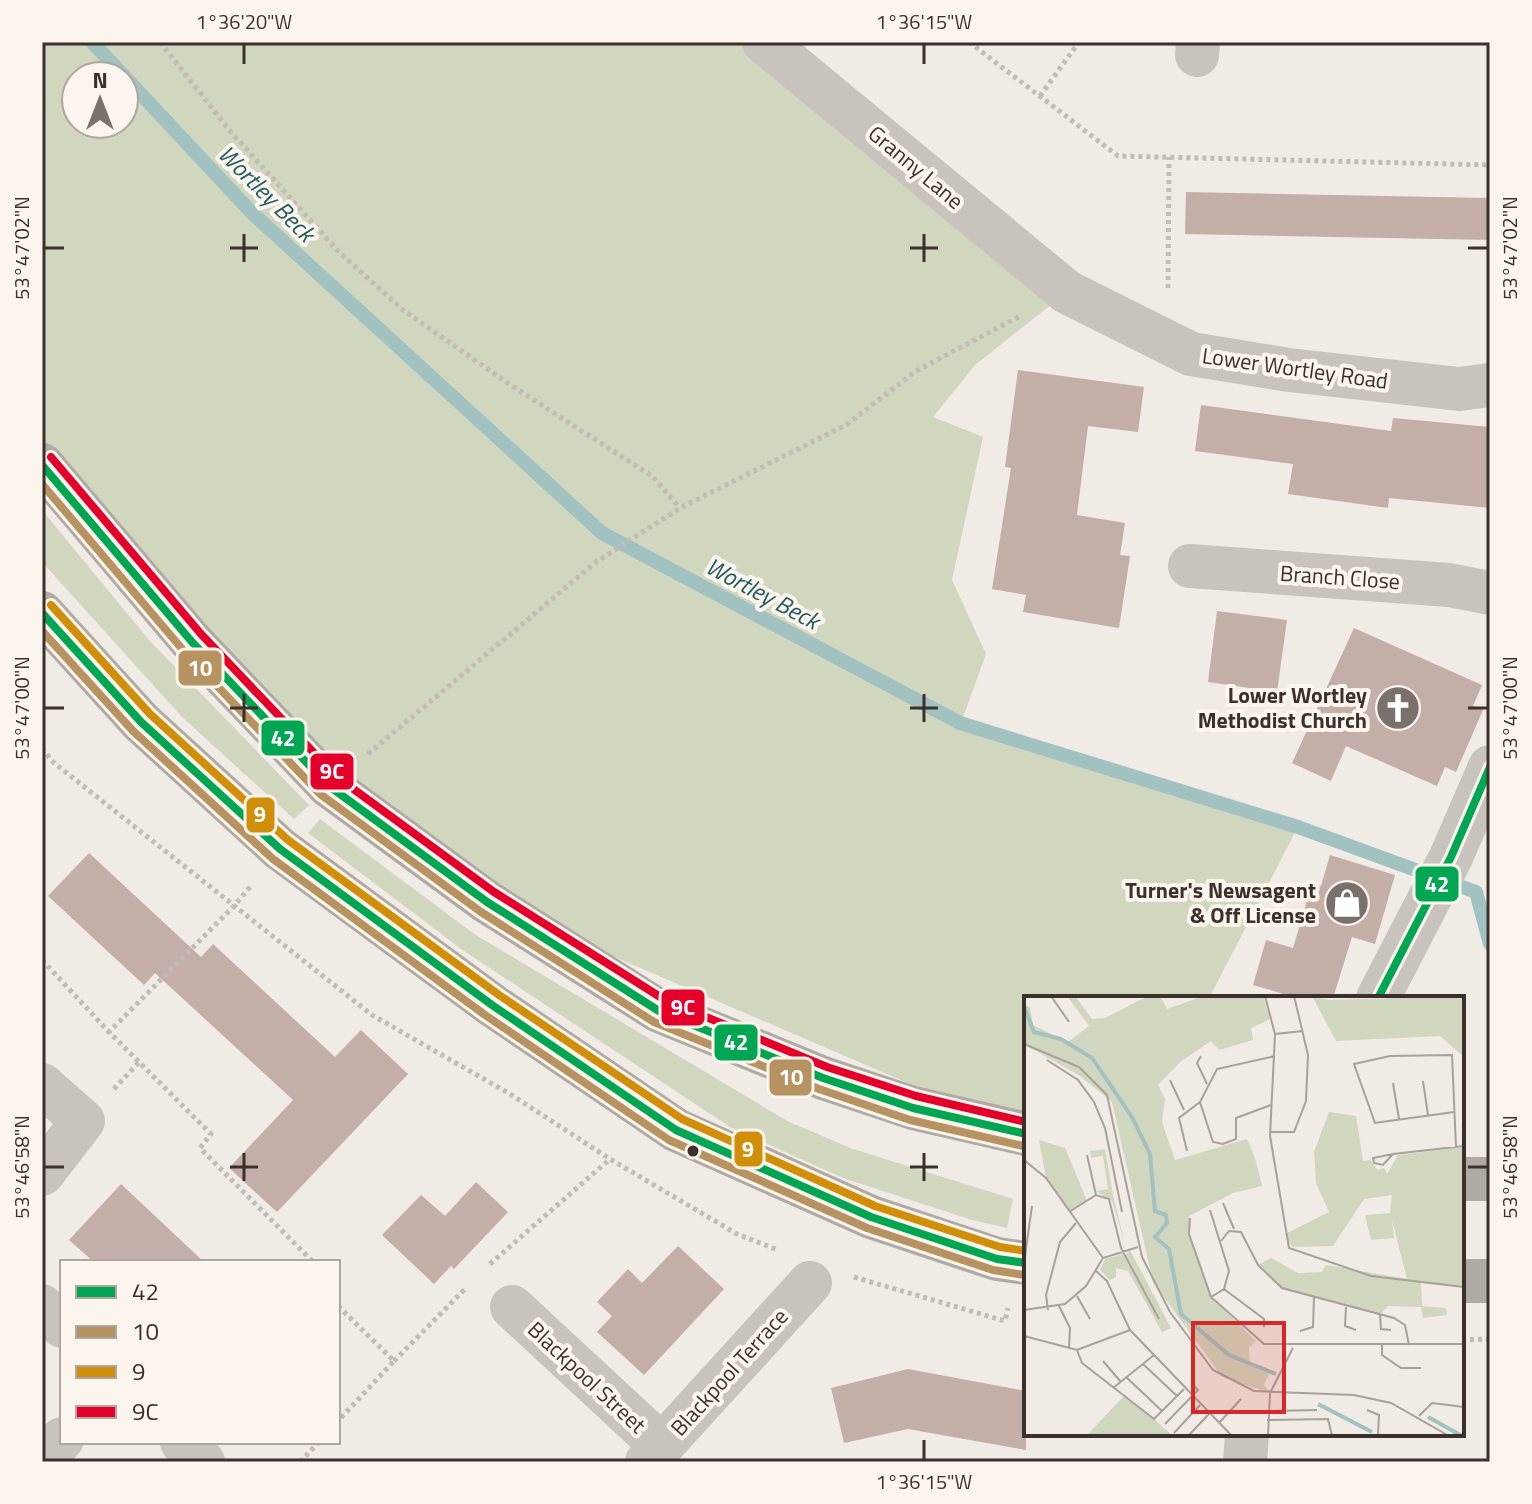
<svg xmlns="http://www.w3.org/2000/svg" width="1532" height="1504" font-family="'Titillium Web',sans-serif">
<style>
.green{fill:#d1d6bf;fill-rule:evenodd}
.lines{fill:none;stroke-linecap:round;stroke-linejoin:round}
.stream{stroke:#a1c2c1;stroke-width:14}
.building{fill:#c3afa7}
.path{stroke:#c2bbb6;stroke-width:5;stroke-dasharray:4 4;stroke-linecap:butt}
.minor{stroke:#c9c3be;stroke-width:44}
.highway{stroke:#afaaa4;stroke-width:44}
.bus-1-casing{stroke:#fbf5ee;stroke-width:14}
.bus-2-casing{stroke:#fbf5ee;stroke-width:14}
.bus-3-casing{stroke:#fbf5ee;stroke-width:14}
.bus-4-casing{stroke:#fbf5ee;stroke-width:14}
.bus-1{stroke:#00a651;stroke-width:8}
.bus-2{stroke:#b89362;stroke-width:8}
.bus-3{stroke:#d18e09;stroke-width:8}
.bus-4{stroke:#e4002b;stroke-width:8}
.ticks{fill:none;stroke:#3b302b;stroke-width:3}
.bus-dot{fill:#3b302b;stroke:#fbf5ee;stroke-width:3}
.labels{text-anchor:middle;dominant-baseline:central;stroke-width:8;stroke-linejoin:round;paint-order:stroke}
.street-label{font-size:22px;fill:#3b302b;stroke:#fbf5ee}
.poi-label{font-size:22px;font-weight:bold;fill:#3b302b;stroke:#fbf5ee;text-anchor:end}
.water-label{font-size:24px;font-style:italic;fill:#1f5a5e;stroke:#fbf5ee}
.inset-river{fill:none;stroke:#a1c2c1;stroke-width:4}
.inset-road{fill:none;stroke:#a8a09b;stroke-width:2}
.view{fill:#d62828;fill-opacity:0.15;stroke:#d62828;stroke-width:4}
.inset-edge{fill:none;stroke:#3b302b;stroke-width:4}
.line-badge{stroke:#fbf5ee;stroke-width:3}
.badge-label{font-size:22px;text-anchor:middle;font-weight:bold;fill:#fff}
.neatline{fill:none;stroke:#3b302b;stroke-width:3}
.ticks-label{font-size:20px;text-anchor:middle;fill:#3b302b}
</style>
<rect width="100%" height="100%" fill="#f0ebe5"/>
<g class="green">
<path d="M42 42H764L1067 292 975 365 933 417 983 437 952 580 986 654 961 723 1298 827 1209 998H1026V1134L487 902 329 786 42 465ZM76 76H124V124H76Z"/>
<polygon points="42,510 149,640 309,805 294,819 182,717 42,562"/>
<polygon points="320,819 474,934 789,1122 853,1149 1013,1199 1007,1228 972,1220 843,1178 730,1127 461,949 308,833"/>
</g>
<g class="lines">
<g class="stream">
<polyline points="92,42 124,76"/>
<polyline points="124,76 251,212 602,533 960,723 1298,827 1476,892 1490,944"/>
</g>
</g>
<g class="building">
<polygon points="1186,192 1490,198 1490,240 1185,234"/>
<polygon points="1018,370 1144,387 1138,432 1088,426 1077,515 1125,523 1120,555 1130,556 1119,628 1023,612 1026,595 992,589 1011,468 1005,467"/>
<polygon points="1201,405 1391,431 1393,418 1490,427 1490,508 1389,498 1388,508 1288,494 1293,464 1195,451"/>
<polygon points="1217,611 1287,620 1277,692 1208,682"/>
<polygon points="1354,628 1482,685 1473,706 1483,710 1456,772 1445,767 1437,786 1346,746 1331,781 1292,763"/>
<polygon points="89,853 201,957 213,944 335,1057 361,1030 408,1074 277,1212 229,1168 293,1100 155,973 144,985 48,896"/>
<polygon points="1330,855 1395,875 1375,944 1352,937 1333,998 1297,998 1253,985 1266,940 1293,948 1312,884 1321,886"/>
<polygon points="476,1182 508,1212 454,1269 451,1266 434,1284 382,1235 421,1195 445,1216"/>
<polygon points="121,1184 204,1262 94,1262 69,1240"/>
<polygon points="678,1246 724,1289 644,1375 597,1332 612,1316 597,1302 628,1269 642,1283"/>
<polygon points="908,1369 1026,1391 1026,1450 908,1429 844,1443 831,1388"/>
</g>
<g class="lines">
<g class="path">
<polyline points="160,42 230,131 339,252 403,310 512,386 652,476 680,508"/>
<polyline points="969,42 1118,156 1490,165"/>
<polyline points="1040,96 1079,42"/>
<polyline points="1168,288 1169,157"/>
<polyline points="42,748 53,762 372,1015 510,1094 610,1159 737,1234 778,1250"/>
<polyline points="368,754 596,562 680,508 846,425 916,371 1020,316"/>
<polyline points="250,887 234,906 109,1032 211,1134 200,1148 313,1262"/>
<polyline points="42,960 109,1032"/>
<polyline points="114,1089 139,1062"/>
<polyline points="490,1264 610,1159"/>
<polyline points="854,1277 1005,1321 1008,1308"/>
<polyline points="338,1306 394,1361 338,1421"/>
<polyline points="1462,1340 1490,1339"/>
<polyline points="394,1361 466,1288"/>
<polyline points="300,1462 319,1442"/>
</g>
<g class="minor">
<polyline points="764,42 1067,292 1191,354 1289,370 1459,389 1490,385"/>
<polyline points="1197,55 1198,42"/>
<polyline points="1190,566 1449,585 1490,593"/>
<polyline points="1378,998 1451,857 1490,767"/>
<polyline points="42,1085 83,1121 42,1174"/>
<polyline points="42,1306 62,1326"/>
<polyline points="512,1307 662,1446"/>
<polyline points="182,1442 203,1462"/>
<polyline points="42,1460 62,1439"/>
<polyline points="647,1462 810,1283"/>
<polyline points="1245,1462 1247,1434"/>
</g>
<g class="highway">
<polyline points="42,465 192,642 329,786 487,902 659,1011 823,1078 913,1108 1026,1134"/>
<polyline points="42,613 141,722 280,849 492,1005 676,1130 871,1217 997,1259 1026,1263"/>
<polyline points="1462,1179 1490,1179"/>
<polyline points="1462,1281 1490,1281"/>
</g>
<g class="bus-1-casing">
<g id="bus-1">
<polyline points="42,465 192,642 329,786 487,902 659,1011 823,1078 913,1108 1026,1134"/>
<polyline points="42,613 141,722 280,849 492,1005 676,1130 871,1217 997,1259 1026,1263"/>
<polyline points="1378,998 1451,857 1490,767"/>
</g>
</g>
<g class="bus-2-casing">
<g id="bus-2">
<polyline points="42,484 183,650 320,794 481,912 654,1022 819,1089 910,1120 1023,1146"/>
<polyline points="42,631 133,731 273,859 485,1015 669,1140 867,1228 993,1270 1024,1275"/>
</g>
</g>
<g class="bus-3-casing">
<polyline id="bus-3" points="51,605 150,714 288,840 499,995 682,1119 875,1206 1000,1247 1026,1251"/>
</g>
<g class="bus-4-casing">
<polyline id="bus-4" points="51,457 201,634 337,777 494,892 665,1000 827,1067 916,1096 1026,1122"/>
</g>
<use href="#bus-1" class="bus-1"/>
<use href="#bus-2" class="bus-2"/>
<use href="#bus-3" class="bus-3"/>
<use href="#bus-4" class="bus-4"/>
</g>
<path class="ticks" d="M244 44V64M924 44V64M244 234V262M924 234V262M44 248H64M230 248H258M910 248H938M1468 248H1488M244 694V722M924 694V722M44 708H64M230 708H258M910 708H938M1468 708H1488M244 1153V1181M924 1153V1181M44 1167H64M230 1167H258M910 1167H938M1468 1167H1488M924 1440V1460"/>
<defs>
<g id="church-disc" transform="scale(2.3)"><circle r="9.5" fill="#7a716c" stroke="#fbf5ee"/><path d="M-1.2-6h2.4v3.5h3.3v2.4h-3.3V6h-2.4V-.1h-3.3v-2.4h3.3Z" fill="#fff"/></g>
<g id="shop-disc" transform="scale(2.3)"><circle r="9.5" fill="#7a716c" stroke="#fbf5ee"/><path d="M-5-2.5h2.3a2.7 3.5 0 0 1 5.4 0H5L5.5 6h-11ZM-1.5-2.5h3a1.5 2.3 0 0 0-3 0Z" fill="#fff"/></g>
</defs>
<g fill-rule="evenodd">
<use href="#church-disc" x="1398" y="708"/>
<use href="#shop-disc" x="1347" y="903"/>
</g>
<circle class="bus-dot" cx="693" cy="1151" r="7"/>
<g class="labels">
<g class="street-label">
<text transform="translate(916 167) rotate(40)">Granny Lane</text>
<text transform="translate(1295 368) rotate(8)">Lower Wortley Road</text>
<text transform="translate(1340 577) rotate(4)">Branch Close</text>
<text transform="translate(729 1372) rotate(-48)">Blackpool Terrace</text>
<text transform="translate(587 1377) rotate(43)">Blackpool Street</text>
</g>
<g class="poi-label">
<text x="1367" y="695">Lower Wortley<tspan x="1367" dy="25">Methodist Church</tspan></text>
<text x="1316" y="890">Turner's Newsagent<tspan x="1316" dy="25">&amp; Off License</tspan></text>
</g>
<g class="water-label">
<text transform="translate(267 193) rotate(45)">Wortley Beck</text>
<text transform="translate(763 593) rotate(28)">Wortley Beck</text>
</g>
</g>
<g transform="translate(1024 996)">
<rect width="440" height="440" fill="#f0ebe5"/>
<path d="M43 0H51L68 23 81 22 124 0H136L143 13 180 0H239L246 23 227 32 229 44 195 54 187 45 157 65 134 89 141 103 138 126 151 164 223 143 231 162 238 190 209 197 165 220V238L187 301 232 345 225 352 226 370 246 376 240 389 246 397 198 381 129 286 88 106 56 80 0 48V9L6 11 9 29 29 39 45 45 65 30ZM288 0 304 4 440 0V61L416 40 312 45ZM305 116 332 120 339 165 346 164 354 174 360 172 363 178 374 159 440 151V291L397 286 398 310 422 312 423 319 399 322 397 311 364 310 356 319 258 292 234 269 247 262 274 277 298 276 302 269 383 283 368 224 370 242 347 244 341 219 366 217 368 199 340 203 309 250 268 251 261 238 305 216 292 187 290 156ZM15 144 41 152 63 205 45 216 22 182ZM81 153 89 199 101 248 88 205 72 195 84 193 79 160 67 162 66 155ZM106 254 147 332 138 336 104 275 92 272V281L86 284 76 274 81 263 99 258 137 325 102 259ZM100 400 130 423 149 440H62Z" fill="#d1d6bf"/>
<path class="inset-river" d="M0 11 10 36 37 43 68 62 108 121 126 158 131 215 142 219 143 227 131 241 145 253 157 318 205 359 252 378M294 408 348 436M404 421 438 440"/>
<path class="inset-road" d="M27 0 45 26M241 0 251 38 246 140 265 252 347 280 440 291M251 38 279 35M0 48 55 71 83 99 118 261 146 316 189 374 230 395 330 399 367 407 425 440M177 60 173 67 183 88M23 64 54 84 70 106 81 132 98 216M146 84 160 114M399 85 404 119M369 87 375 123M247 109 212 122V143L199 148 189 146 176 106 193 73 251 60M430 116 351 127 330 68 366 60 428 59 432 151M246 136H270L282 105 284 59 270 0M163 155 155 122 176 106M369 158 359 169 350 167 349 162 369 158 440 150M63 159 72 199M0 164 22 182 79 262M199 207 210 233M186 214 205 275 200 293 187 301M45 216 72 199 85 203 97 252 135 323M166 222 165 238 187 301 240 348H440M197 245 205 235 217 236 234 269 258 292 370 322 381 329 385 349M0 267 8 210M71 274 83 285 106 334M200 293 240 323V331M53 300 66 323M35 310 46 332 45 352M322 311 321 330 332 334M0 314 41 308 62 290 79 262 114 251M24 314 22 299 36 246 52 227M356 319 357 333 367 334M106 334 208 440M276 335 289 331 290 301M0 340 53 354 106 334M358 349V359L377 372H397M53 354 58 367 130 423 160 393M79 365 97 386M119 368 153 400M102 381 138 415M89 392 130 359M343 414 355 419 354 440M243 415 293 414M395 420 408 407 440 411M243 424 304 423 308 440M195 427 217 403M141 428 174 394 170 390M150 437 176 409M164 440 185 418M244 440 246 397 269 352"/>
<path class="view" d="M169 327H260V416H169Z"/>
<rect width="440" height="440" class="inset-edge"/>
</g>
<g class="line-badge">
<rect x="177" y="649" width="46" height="38" rx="8" fill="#b89362"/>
<rect x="260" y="719" width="46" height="38" rx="8" fill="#00a651"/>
<rect x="309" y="752" width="46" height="39" rx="8" fill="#e4002b"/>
<rect x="245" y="796" width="31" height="38" rx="8" fill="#d18e09"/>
<rect x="1414" y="865" width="46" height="38" rx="8" fill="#00a651"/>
<rect x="660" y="988" width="46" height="39" rx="8" fill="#e4002b"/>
<rect x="713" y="1023" width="46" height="39" rx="8" fill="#00a651"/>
<rect x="768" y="1058" width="45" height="39" rx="8" fill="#b89362"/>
<rect x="733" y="1130" width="31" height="38" rx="8" fill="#d18e09"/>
</g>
<g class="badge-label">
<text x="200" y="676">10</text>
<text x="283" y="746">42</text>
<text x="332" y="779">9C</text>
<text x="260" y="822">9</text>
<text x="1437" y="892">42</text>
<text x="683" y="1015">9C</text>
<text x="736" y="1050">42</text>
<text x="791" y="1085">10</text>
<text x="748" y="1157">9</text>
</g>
<rect width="1532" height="1504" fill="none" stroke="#fbf5ee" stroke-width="88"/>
<rect x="60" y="1260" width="280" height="184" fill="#fbf5ee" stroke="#aea6a0" stroke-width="2"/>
<rect x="76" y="1286" width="40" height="12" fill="#00a651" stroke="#aea6a0" stroke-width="2"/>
<text x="132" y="1300" font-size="24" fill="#3b302b">42</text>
<rect x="76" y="1326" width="40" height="12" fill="#b89362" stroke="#aea6a0" stroke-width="2"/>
<text x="132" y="1340" font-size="24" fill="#3b302b">10</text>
<rect x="76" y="1366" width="40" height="12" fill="#d18e09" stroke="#aea6a0" stroke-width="2"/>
<text x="132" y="1380" font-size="24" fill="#3b302b">9</text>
<rect x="76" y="1406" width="40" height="12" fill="#e4002b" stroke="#aea6a0" stroke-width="2"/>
<text x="132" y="1420" font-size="24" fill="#3b302b">9C</text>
<g transform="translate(100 100)"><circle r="38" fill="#fbf5ee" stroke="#aea6a0" stroke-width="2"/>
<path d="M0-6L14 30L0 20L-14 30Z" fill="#7a716c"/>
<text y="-12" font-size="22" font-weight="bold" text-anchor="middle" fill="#3b302b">N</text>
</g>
<rect x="44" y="44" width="1444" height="1416" class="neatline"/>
<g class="ticks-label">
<text x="244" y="29">1°36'20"W</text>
<text x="924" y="29">1°36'15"W</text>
<text transform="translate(22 248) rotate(-90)" y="7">53°47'02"N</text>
<text transform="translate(1510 248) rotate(-90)" y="7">53°47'02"N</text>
<text transform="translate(22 708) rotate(-90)" y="7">53°47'00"N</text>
<text transform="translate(1510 708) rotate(-90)" y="7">53°47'00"N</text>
<text transform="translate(22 1167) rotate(-90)" y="7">53°46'58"N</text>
<text transform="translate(1510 1167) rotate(-90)" y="7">53°46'58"N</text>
<text x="924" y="1489">1°36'15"W</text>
</g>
</svg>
